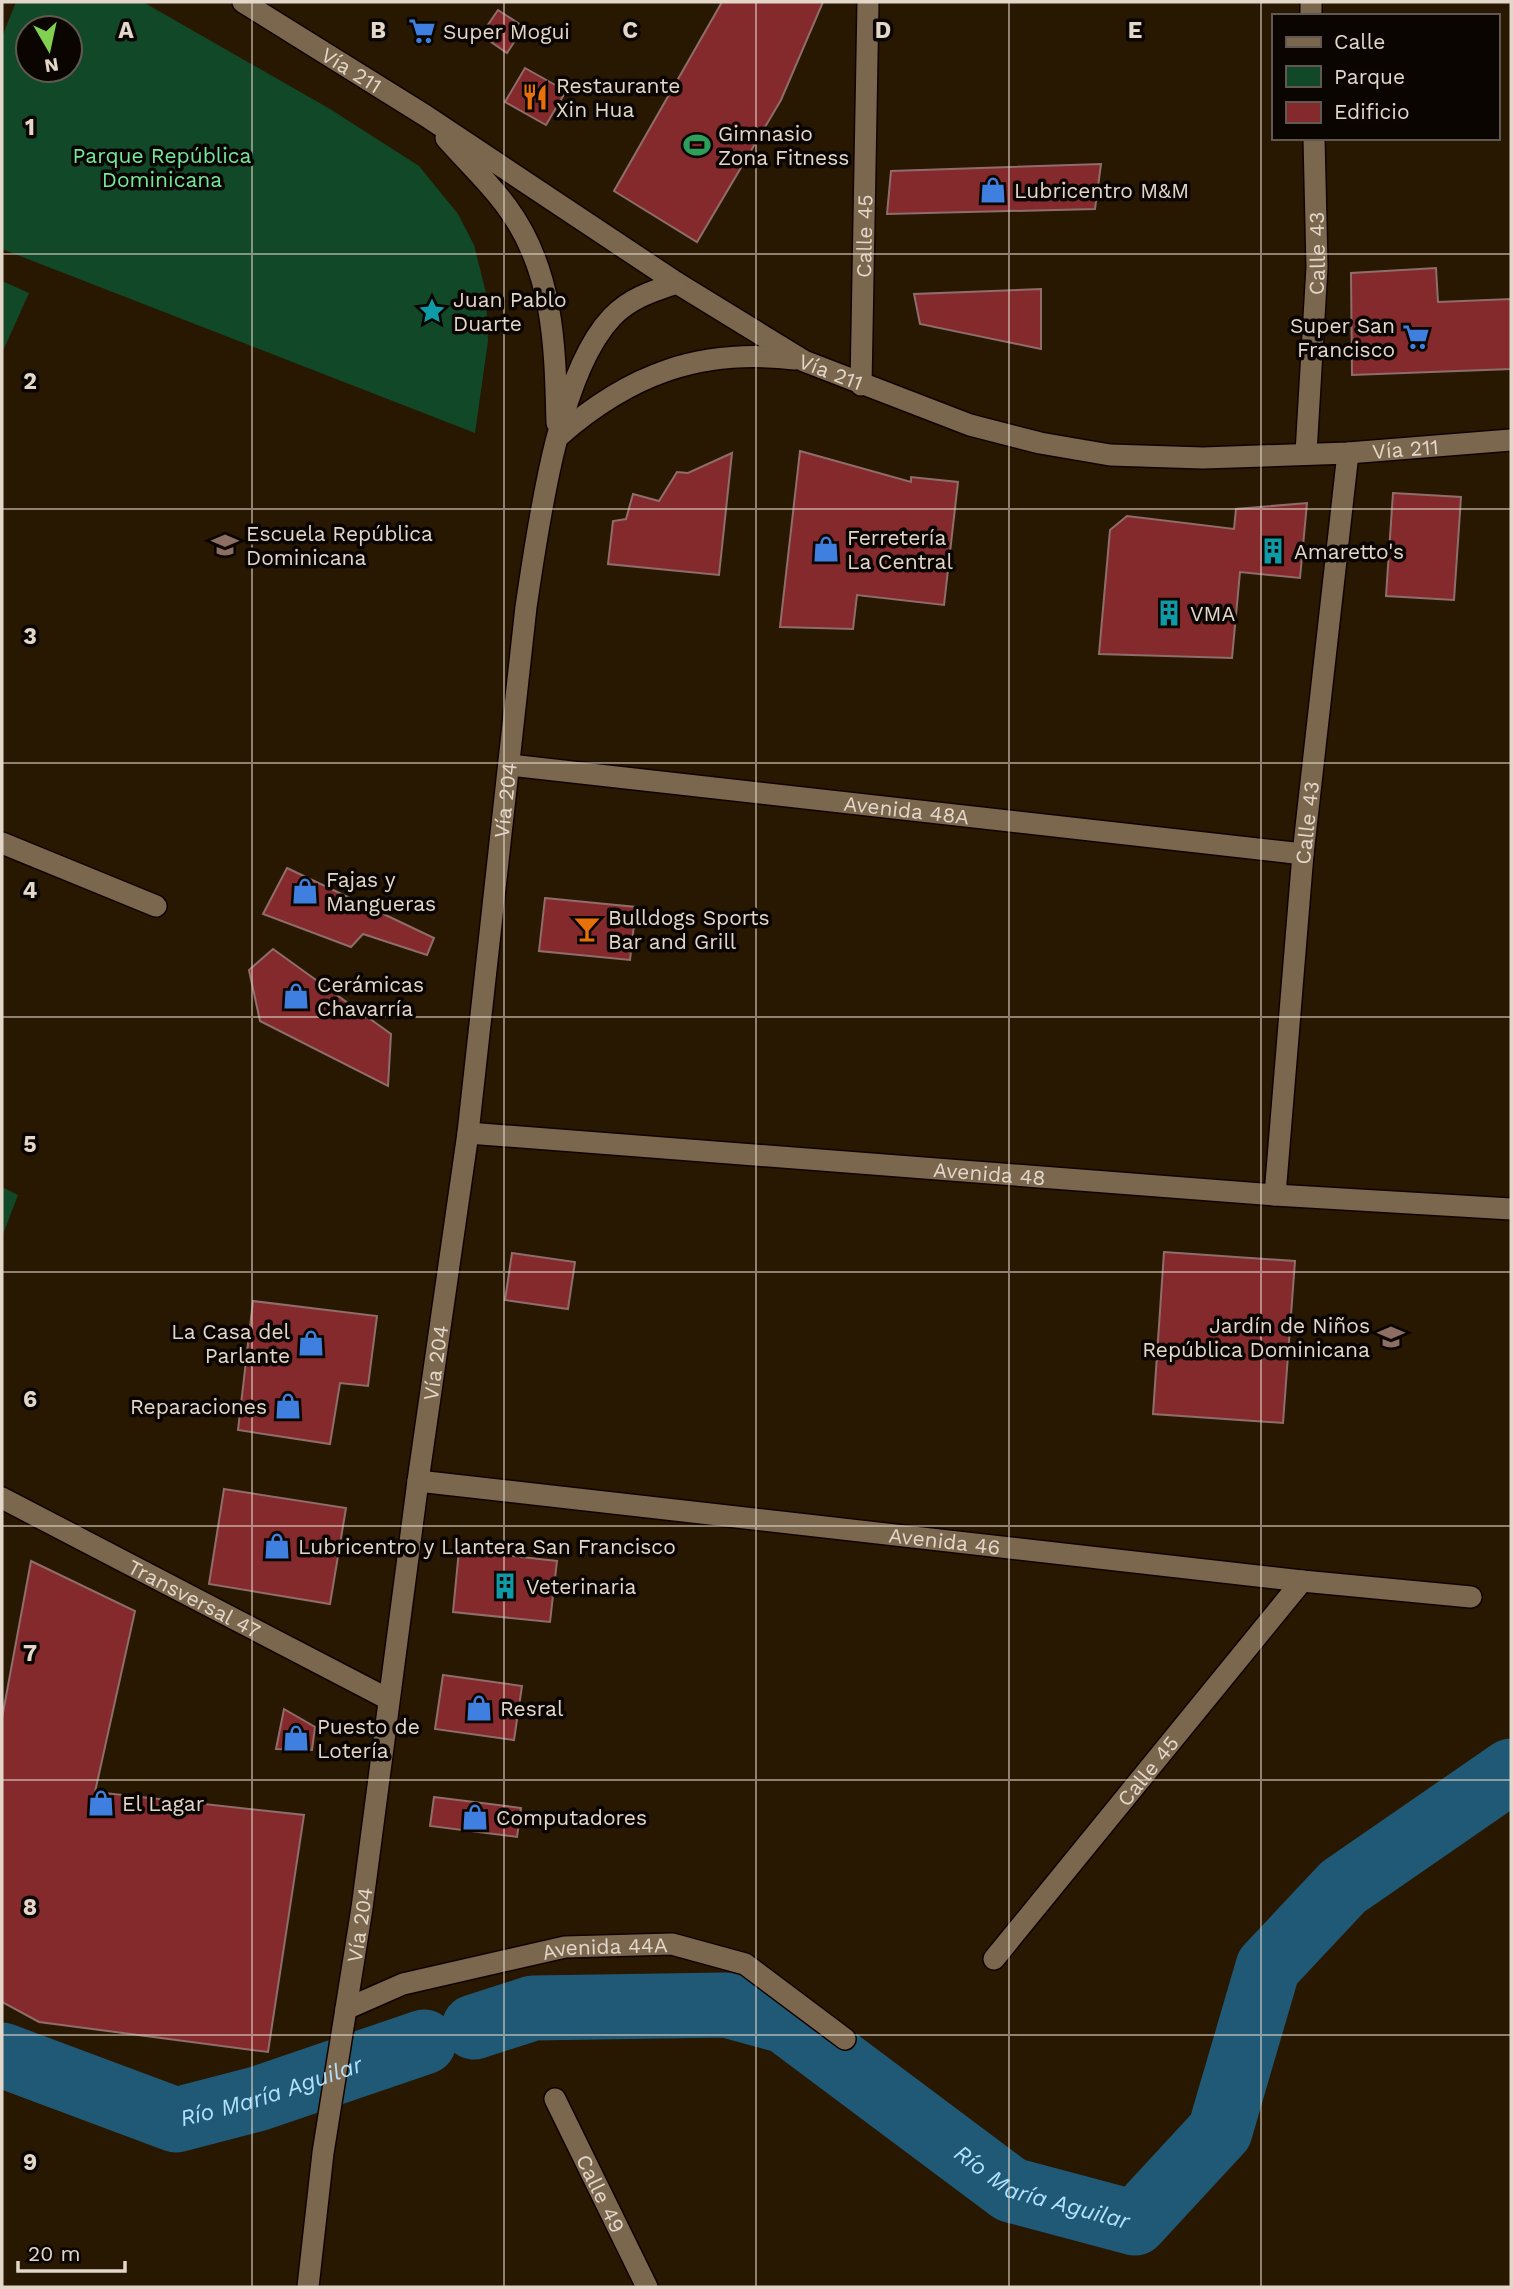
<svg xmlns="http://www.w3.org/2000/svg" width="1513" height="2289" font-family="'Work Sans',sans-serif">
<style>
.green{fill:#114828;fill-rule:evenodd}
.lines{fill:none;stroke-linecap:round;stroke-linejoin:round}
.river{stroke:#205976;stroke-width:65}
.building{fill:#84292c;stroke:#8f6d6a;stroke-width:2}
.minor-casing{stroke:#100300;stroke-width:24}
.tertiary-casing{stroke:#100300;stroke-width:24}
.secondary-casing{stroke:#100300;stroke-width:24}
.minor{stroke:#7b664e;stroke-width:21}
.tertiary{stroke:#7b664e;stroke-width:21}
.secondary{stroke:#7b664e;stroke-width:21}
.grid{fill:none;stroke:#e3d7ca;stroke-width:2;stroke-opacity:0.55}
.labels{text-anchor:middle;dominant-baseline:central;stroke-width:7;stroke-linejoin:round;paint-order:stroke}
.poi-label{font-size:21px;fill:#e3d7ca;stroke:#0b0501;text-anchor:start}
.street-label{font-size:21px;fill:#e3d7ca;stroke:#0b0501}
.park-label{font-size:21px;fill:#72ea9c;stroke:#0b0501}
.water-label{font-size:23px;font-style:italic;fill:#b2e1fc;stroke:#0b0501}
.grid-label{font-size:23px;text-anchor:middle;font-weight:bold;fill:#e3d7ca;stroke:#0b0501;stroke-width:7;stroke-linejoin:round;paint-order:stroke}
</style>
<rect width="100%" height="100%" fill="#281802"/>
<g class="green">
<path d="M16 2H143L330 109 419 166 458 214 474 245 486 293 488 341 475 433 2 249V37ZM28 28H70V70H28Z"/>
<polygon points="2,281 29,293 2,353"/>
<polygon points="2,1187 18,1195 2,1237"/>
</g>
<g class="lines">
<g class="river">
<path id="s1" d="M474 2027 533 2008 726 2005 785 2021 1011 2190 1135 2223 1220 2131 1268 1967 1343 1887 1511 1771"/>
<path id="s2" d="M2 2055 176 2120 257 2099 424 2042"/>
</g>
</g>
<g class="building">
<polygon points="722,2 823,2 781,100 697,242 614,191"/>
<polygon points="498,10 524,27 507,53 481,35"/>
<polygon points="525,68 566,91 546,125 505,102"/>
<polygon points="1101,164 1095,209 887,214 891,171"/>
<polygon points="1436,268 1438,302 1511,299 1511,369 1352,375 1351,273"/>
<polygon points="1041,289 1041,349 920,324 914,294"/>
<polygon points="800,451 911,482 911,477 958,482 944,605 857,595 853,629 780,627"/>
<polygon points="732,453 719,575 608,564 613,521 626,519 633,494 659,501 677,472 688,473"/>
<polygon points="1393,493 1461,497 1454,600 1386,596"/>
<polygon points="1307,503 1300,578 1240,572 1232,658 1099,654 1110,530 1127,516 1234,529 1236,509"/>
<polygon points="287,868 434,938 427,955 363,934 351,947 263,914"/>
<polygon points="545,898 636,907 630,960 539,951"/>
<polygon points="273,949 391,1034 388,1086 260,1021 249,970"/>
<polygon points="1164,1252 1295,1261 1283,1423 1153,1414"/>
<polygon points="512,1253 575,1262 568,1309 505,1300"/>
<polygon points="253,1301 377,1316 368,1386 340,1383 330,1444 238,1430"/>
<polygon points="224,1489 346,1508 330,1604 209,1584"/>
<polygon points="459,1550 557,1561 550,1622 453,1612"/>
<polygon points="31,1561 135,1611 95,1792 304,1815 268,2052 39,2022 2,2002 2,1718"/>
<polygon points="443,1675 522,1686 514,1740 435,1729"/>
<polygon points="284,1709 315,1727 312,1750 276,1749"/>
<polygon points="434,1797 521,1808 517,1837 430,1826"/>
</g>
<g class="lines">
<g class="minor-casing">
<g id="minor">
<polyline points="1311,2 1311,16"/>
<path id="s3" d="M861 385 868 2"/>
<path id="s4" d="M1306 453 1317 267 1314 138"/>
<path id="s5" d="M510 765 1303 854"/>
<polyline points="2,843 156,906"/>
<polyline points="1275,1195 1511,1209"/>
<path id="s6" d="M418 1481 1302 1581 1471 1597"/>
<path id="s7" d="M2 1498 388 1699"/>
<path id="s8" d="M994 1959 1302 1581"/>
<path id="s9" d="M346 2009 403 1984 565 1947 672 1944 745 1964 845 2039"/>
<path id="s10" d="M555 2099 647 2287"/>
</g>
</g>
<g class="tertiary-casing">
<g id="tertiary">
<path id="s11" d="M468 1133 1275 1195 1303 854 1348 453"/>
</g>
</g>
<g class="secondary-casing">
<g id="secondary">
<path id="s12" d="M243 2 426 116 677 283 804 361 970 425 1040 443 1110 455 1203 458 1348 453 1511 440"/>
<path d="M446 138C466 161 489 182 507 207 554 271 555 346 557 423"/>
<path d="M559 436C630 374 700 348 795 359"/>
<path id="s13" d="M308 2287 323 2153 362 1908 418 1481 468 1133 526 607C538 529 557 375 612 317 630 298 653 291 677 283"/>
</g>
</g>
<use href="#minor" class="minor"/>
<use href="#tertiary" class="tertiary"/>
<use href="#secondary" class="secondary"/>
</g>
<path class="grid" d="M252 2V2287M504 2V2287M756 2V2287M1009 2V2287M1261 2V2287M2 254H1511M2 509H1511M2 763H1511M2 1017H1511M2 1272H1511M2 1526H1511M2 1780H1511M2 2035H1511"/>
<defs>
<g id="supermarket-bare" transform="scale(2.1)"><path d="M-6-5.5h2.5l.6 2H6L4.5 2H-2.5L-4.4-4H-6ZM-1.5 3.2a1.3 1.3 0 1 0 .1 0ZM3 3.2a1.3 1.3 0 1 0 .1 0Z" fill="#3f7fe0" stroke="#0b0501" stroke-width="2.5" paint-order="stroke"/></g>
<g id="restaurant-bare" transform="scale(2.1)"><path d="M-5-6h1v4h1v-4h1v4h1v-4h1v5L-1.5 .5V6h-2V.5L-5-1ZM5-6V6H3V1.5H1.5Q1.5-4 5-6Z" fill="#e8710a" stroke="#0b0501" stroke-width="2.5" paint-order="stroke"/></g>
<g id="stadium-bare" transform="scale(2.1)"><path d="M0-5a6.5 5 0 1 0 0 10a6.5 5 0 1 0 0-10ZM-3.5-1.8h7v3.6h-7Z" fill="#2e9e5b" stroke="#0b0501" stroke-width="2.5" paint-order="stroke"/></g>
<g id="shop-bare" transform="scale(2.1)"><path d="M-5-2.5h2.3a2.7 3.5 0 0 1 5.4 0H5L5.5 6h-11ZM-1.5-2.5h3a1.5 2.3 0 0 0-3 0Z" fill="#3f7fe0" stroke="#0b0501" stroke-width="2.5" paint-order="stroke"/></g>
<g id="sight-bare" transform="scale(2.1)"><path d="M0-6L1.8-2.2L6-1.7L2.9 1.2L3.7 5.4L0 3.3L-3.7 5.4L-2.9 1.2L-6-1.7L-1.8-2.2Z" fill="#0f9aa8" stroke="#0b0501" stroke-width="2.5" paint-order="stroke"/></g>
<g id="school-bare" transform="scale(2.1)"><path d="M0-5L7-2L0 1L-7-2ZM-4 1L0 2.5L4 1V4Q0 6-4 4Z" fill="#8d6e63" stroke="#0b0501" stroke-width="2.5" paint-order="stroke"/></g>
<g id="building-bare" transform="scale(2.1)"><path d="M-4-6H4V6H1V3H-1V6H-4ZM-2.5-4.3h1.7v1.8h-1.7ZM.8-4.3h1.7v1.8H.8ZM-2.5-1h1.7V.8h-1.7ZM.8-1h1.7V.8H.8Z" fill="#0f9aa8" stroke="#0b0501" stroke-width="2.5" paint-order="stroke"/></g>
<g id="bar-bare" transform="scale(2.1)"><path d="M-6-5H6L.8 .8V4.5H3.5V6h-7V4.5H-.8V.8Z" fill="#e8710a" stroke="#0b0501" stroke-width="2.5" paint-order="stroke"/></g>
</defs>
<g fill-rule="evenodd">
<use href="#supermarket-bare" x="422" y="31"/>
<use href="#restaurant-bare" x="535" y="97"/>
<use href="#stadium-bare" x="697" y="145"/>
<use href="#shop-bare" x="993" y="190"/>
<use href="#sight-bare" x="432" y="311"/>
<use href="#supermarket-bare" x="1416" y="337"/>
<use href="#school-bare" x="225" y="545"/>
<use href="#shop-bare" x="826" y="549"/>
<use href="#building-bare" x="1273" y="551"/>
<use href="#building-bare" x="1169" y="613"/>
<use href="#shop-bare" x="305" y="891"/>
<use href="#bar-bare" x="587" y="929"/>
<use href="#shop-bare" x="296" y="996"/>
<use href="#school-bare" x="1391" y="1337"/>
<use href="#shop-bare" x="311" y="1343"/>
<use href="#shop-bare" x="288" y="1406"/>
<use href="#shop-bare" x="277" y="1546"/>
<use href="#building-bare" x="505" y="1586"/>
<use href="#shop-bare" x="479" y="1708"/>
<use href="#shop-bare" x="296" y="1738"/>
<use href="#shop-bare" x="101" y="1803"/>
<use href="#shop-bare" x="475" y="1817"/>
</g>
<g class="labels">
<g class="poi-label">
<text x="443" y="31">Super Mogui</text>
<text x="556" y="85">Restaurante<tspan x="556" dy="24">Xin Hua</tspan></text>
<text x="718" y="133">Gimnasio<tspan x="718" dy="24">Zona Fitness</tspan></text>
<text x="1014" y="190">Lubricentro M&amp;M</text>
<text x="453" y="299">Juan Pablo<tspan x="453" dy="24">Duarte</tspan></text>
<text x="1395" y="325" text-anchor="end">Super San<tspan x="1395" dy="24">Francisco</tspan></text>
<text x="246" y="533">Escuela República<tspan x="246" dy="24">Dominicana</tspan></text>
<text x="847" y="537">Ferretería<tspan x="847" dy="24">La Central</tspan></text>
<text x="1294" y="551">Amaretto's</text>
<text x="1190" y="613">VMA</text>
<text x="326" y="879">Fajas y<tspan x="326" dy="24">Mangueras</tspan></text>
<text x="608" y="917">Bulldogs Sports<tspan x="608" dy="24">Bar and Grill</tspan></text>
<text x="317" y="984">Cerámicas<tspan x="317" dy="24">Chavarría</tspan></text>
<text x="1370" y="1325" text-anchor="end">Jardín de Niños<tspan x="1370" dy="24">República Dominicana</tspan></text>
<text x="290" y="1331" text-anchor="end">La Casa del<tspan x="290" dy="24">Parlante</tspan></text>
<text x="267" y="1406" text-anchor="end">Reparaciones</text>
<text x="298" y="1546">Lubricentro y Llantera San Francisco</text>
<text x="526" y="1586">Veterinaria</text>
<text x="500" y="1708">Resral</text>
<text x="317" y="1726">Puesto de<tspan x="317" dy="24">Lotería</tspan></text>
<text x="122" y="1803">El Lagar</text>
<text x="496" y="1817">Computadores</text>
</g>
<g class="street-label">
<text stroke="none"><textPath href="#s12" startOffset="128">Vía 211</textPath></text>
<text stroke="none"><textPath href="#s3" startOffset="149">Calle 45</textPath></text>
<text stroke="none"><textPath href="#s4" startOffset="200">Calle 43</textPath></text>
<text stroke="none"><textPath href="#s12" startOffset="695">Vía 211</textPath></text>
<text stroke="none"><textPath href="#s12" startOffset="1283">Vía 211</textPath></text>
<text stroke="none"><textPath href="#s13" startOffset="1500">Vía 204</textPath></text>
<text stroke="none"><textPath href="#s5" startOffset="399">Avenida 48A</textPath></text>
<text stroke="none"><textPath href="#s11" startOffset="1183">Calle 43</textPath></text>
<text stroke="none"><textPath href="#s11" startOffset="523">Avenida 48</textPath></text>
<text stroke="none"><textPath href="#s13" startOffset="933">Vía 204</textPath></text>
<text stroke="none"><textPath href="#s6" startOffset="530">Avenida 46</textPath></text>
<text stroke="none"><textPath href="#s7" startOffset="217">Transversal 47</textPath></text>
<text stroke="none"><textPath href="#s8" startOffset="243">Calle 45</textPath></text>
<text stroke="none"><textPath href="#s13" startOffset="366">Vía 204</textPath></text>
<text stroke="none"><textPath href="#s9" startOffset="268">Avenida 44A</textPath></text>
<text stroke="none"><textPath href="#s10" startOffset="105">Calle 49</textPath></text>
</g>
<g class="park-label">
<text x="162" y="155">Parque República<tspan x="162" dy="24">Dominicana</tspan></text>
</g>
<g class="water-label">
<text stroke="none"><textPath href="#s2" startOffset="285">Río María Aguilar</textPath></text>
<text stroke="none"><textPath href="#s1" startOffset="626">Río María Aguilar</textPath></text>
</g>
</g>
<g class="grid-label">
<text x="126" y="38">A</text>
<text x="378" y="38">B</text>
<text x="630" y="38">C</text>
<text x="883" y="38">D</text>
<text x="1135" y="38">E</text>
<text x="30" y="135">1</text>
<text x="30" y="389">2</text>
<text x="30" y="644">3</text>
<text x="30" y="898">4</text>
<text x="30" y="1152">5</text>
<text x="30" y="1407">6</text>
<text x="30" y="1661">7</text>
<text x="30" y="1915">8</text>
<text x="30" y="2170">9</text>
</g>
<rect width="1513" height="2289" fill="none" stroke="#e3d7ca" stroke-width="7"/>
<rect x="1272" y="14" width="228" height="126" fill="#0b0501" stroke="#615951" stroke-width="2"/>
<rect x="1286" y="37" width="35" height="10" fill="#7b664e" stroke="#615951" stroke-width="2"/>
<text x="1334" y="49" font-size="21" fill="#e3d7ca">Calle</text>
<rect x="1286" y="66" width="35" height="21" fill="#114828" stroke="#615951" stroke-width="2"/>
<text x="1334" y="84" font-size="21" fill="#e3d7ca">Parque</text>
<rect x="1286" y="102" width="35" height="21" fill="#84292c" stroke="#615951" stroke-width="2"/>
<text x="1334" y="119" font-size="21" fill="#e3d7ca">Edificio</text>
<g transform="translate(49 49) rotate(171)"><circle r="33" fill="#0b0501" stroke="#615951" stroke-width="2"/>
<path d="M0-5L12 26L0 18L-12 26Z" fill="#82d04f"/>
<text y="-10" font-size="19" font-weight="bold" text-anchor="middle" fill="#e3d7ca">N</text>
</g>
<path d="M18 2261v10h107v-10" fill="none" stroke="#e3d7ca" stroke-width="3.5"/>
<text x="28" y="2261" font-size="21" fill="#e3d7ca" stroke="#0b0501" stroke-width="5" paint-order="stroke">20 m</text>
</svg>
